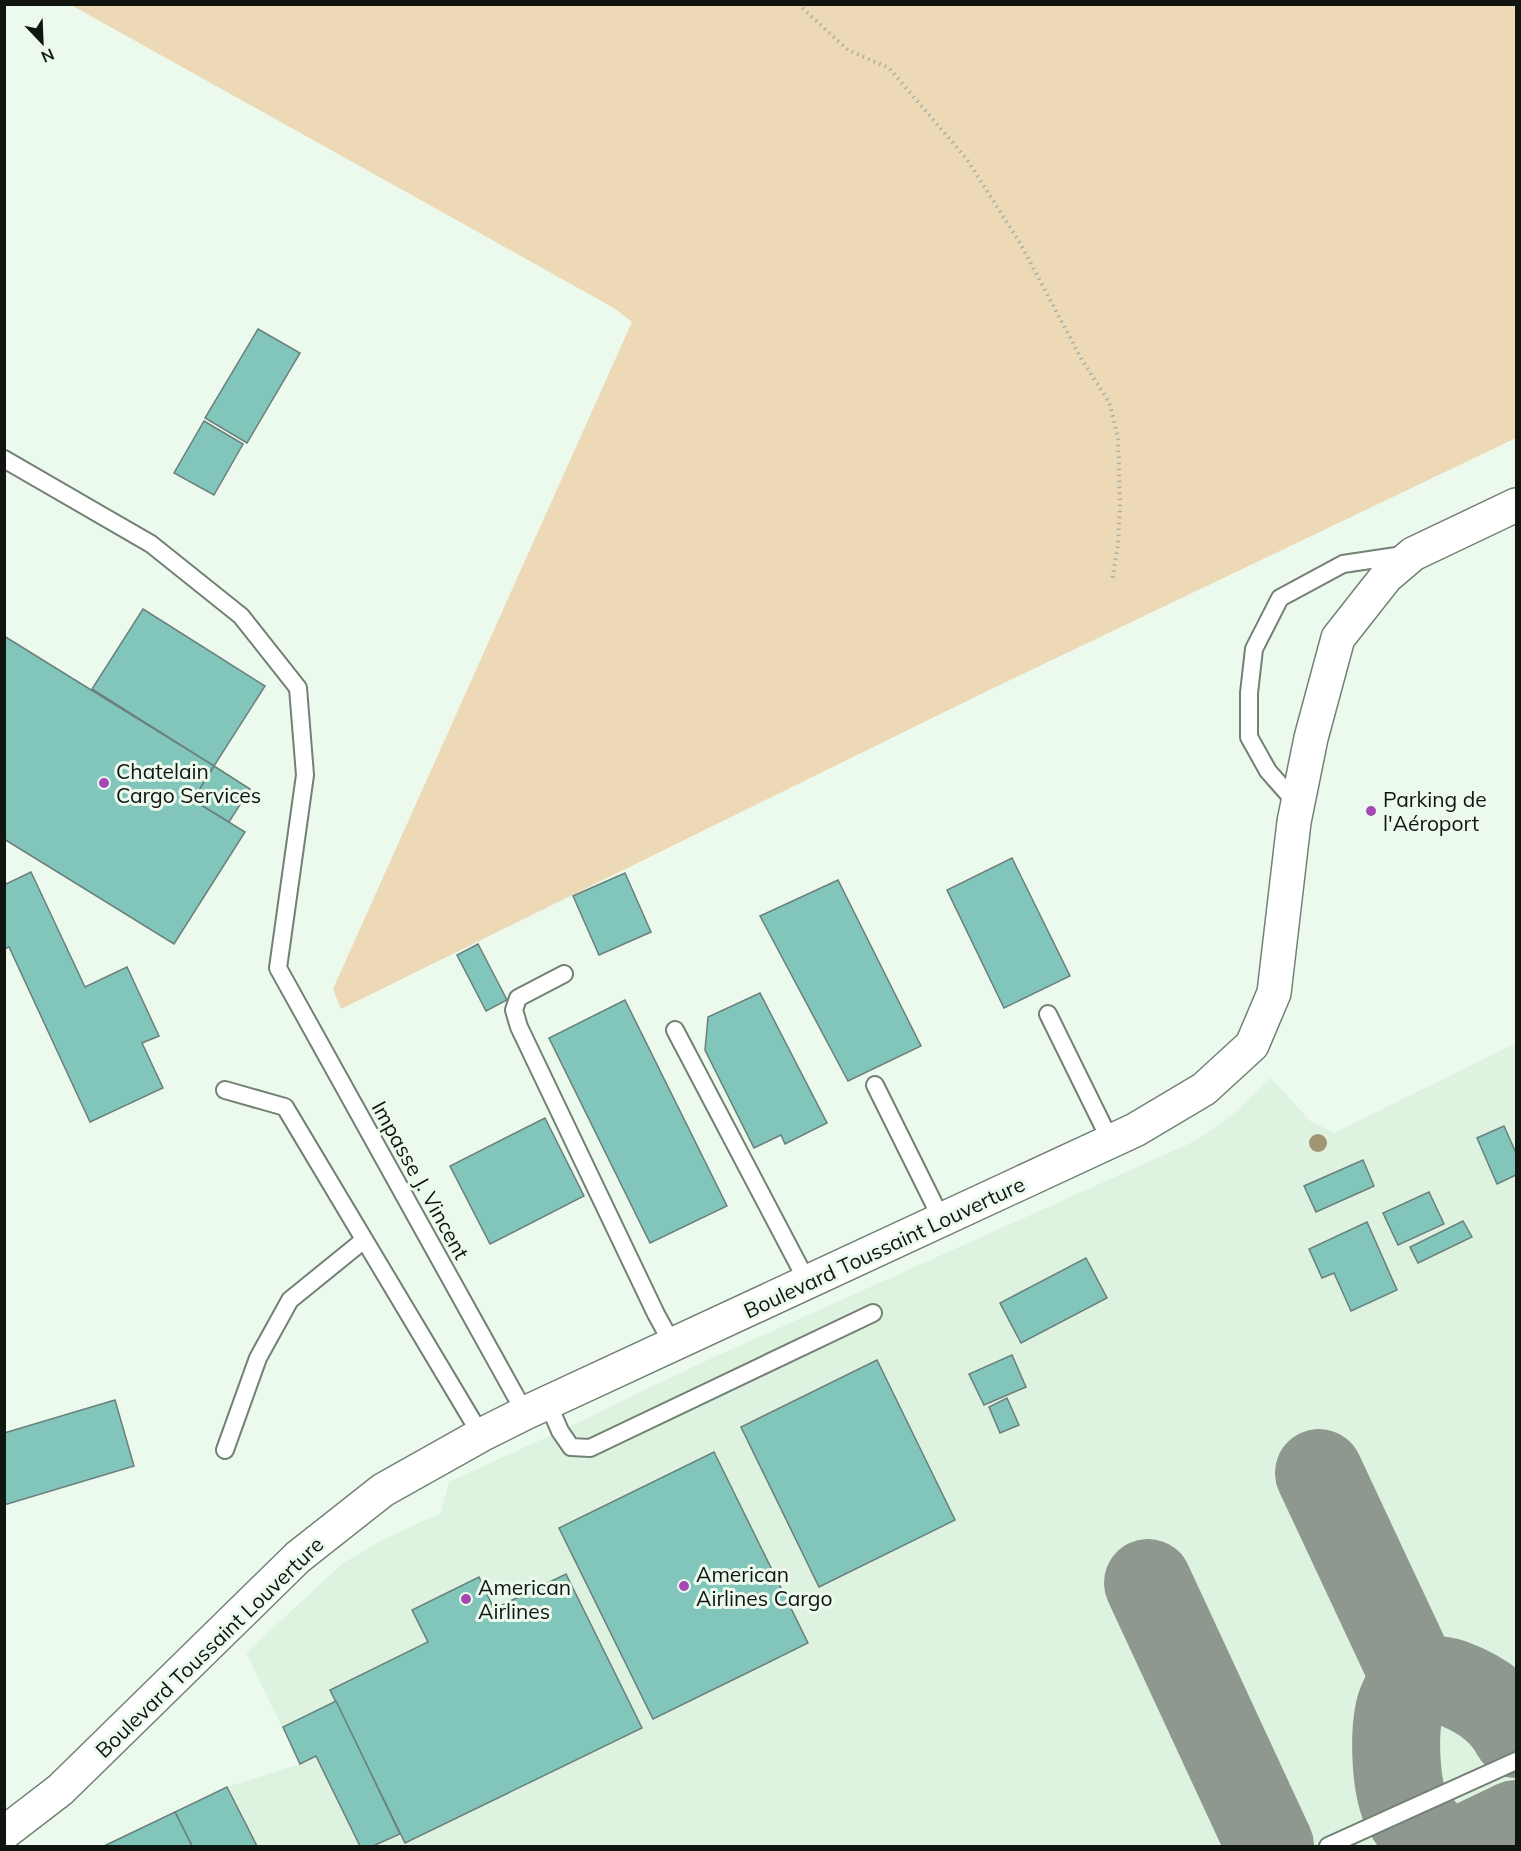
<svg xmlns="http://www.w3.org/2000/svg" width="1521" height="1851" font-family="Mulish,sans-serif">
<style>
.built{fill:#ddf2df}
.green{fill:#eed9b6}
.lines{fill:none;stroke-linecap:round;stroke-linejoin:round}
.taxiway{stroke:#8e988e;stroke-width:88}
.building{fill:#82c5bb;stroke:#6b7f7b;stroke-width:1.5}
.service-casing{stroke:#738175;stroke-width:20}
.secondary-casing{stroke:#738175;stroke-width:36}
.path{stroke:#a6b1a7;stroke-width:4;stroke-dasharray:1.5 4.5;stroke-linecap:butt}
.service{stroke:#fff;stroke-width:16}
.secondary{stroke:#fff;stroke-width:33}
.tree{fill:#a09671}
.poi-dot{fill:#a649b3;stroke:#ebfaed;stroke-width:2}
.labels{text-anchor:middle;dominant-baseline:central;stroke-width:6;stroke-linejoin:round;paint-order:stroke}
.poi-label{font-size:21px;fill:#101510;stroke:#ebfaed;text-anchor:start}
.street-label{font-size:21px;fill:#101510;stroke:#ebfaed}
</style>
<rect width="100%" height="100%" fill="#ebfaed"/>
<polygon class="built" points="1516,1043 1516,1846 257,1846 227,1787 300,1764 246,1653 342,1564 382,1540 441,1513 449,1482 560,1431 699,1364 1195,1141 1232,1115 1271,1078 1310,1121 1335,1133"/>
<polygon class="green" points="71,5 1516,5 1516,438 977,696 341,1009 333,989 632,322 614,308"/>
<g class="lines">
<g class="taxiway">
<path d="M1319 1473 1415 1678C1426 1679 1441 1679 1452 1683 1479 1693 1503 1709 1516 1734"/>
<polyline points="1148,1583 1270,1846"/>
<path d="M1415 1678C1410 1688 1401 1700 1399 1712 1394 1735 1395 1792 1408 1812 1416 1826 1427 1836 1439 1846"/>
<polyline points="1470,1846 1516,1824"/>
</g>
</g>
<g class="building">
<polygon points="258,329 300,353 247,443 205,418"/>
<polygon points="204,421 243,444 214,495 174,473"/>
<polygon points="143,609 265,686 214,766 92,689"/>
<polygon points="4,636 214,766 193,800 245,832 174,944 4,839"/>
<polygon points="214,766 250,789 229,822 193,800"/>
<polygon points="1012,858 1070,976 1004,1008 947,890"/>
<polygon points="31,872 85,987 127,967 159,1036 142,1043 163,1088 90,1122 9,947 4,949 4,885"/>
<polygon points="625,873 651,932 599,955 573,896"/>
<polygon points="838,880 921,1046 848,1081 760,916"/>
<polygon points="478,944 507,1000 486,1011 457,955"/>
<polygon points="760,993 827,1123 785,1144 781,1135 754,1148 705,1050 708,1017"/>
<polygon points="625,1000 727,1206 650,1243 549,1038"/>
<polygon points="545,1118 584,1196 490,1244 450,1166"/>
<polygon points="1504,1126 1516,1153 1516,1175 1497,1184 1477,1138"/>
<polygon points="1363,1160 1374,1186 1316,1212 1304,1186"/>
<polygon points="1429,1192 1444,1224 1398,1245 1383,1213"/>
<polygon points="1463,1221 1472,1237 1418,1263 1410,1247"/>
<polygon points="1367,1222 1397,1290 1351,1311 1334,1273 1322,1278 1309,1249"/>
<polygon points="1086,1258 1107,1298 1021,1343 1000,1303"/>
<polygon points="1012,1355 1026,1387 984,1405 969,1374"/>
<polygon points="877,1360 955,1520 819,1587 741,1427"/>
<polygon points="1007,1398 1019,1425 1000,1433 989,1407"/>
<polygon points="115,1400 134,1466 4,1505 4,1433"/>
<polygon points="714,1452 808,1643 653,1719 559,1528"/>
<polygon points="566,1574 642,1728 405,1843 330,1690 428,1642 412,1610 479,1577 494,1609"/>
<polygon points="336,1701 400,1834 373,1846 360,1846 316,1756 300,1764 283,1727"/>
<polygon points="227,1787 257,1846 192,1846 175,1812"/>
<polygon points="175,1812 192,1846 104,1846"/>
</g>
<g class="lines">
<g class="service-casing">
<g id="service">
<polyline points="4,459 151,544 241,616 298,688 305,775 278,968 525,1413"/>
<polyline points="1298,805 1268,771 1249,737 1249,693 1254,649 1280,598 1343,564 1403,555"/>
<polyline points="564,974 518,998 514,1010 519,1027 656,1314 673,1345"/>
<polyline points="1048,1014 1111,1142"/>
<polyline points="675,1030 808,1283"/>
<polyline points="875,1085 942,1220"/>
<polyline points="225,1090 285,1107 481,1435"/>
<polyline points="548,1403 560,1431 571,1447 590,1448 873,1313"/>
<polyline points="225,1450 258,1358 290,1300 364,1240"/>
<polyline points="1328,1846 1516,1761"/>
</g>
</g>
<g class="secondary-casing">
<polyline id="secondary" points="4,1833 60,1790 298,1557 383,1490 481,1435 525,1413 1135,1130 1204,1089 1252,1045 1274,993 1294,822 1311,738 1338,638 1386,577 1413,554 1516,505"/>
</g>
<polyline class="path" points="798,4 848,50 889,68 966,158 1020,243 1082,360 1109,402 1118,437 1120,506 1118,545 1112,581"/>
<use href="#service" class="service"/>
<use href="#secondary" class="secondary"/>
</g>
<circle class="tree" cx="1318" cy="1143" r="9"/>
<g class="poi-dot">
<circle cx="104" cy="783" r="6"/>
<circle cx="1371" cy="811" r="6"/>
<circle cx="684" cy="1586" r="6"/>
<circle cx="466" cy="1599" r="6"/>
</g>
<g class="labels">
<g class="poi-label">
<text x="116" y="771">Chatelain<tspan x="116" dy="24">Cargo Services</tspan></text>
<text x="1383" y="799">Parking de<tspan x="1383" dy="24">l'Aéroport</tspan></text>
<text x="696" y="1574">American<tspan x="696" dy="24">Airlines Cargo</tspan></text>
<text x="478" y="1587">American<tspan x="478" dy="24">Airlines</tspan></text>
</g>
<g class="street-label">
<text transform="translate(421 1180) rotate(61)">Impasse J. Vincent</text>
<text transform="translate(884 1247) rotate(-25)">Boulevard Toussaint Louverture</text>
<text transform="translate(209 1647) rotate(-44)">Boulevard Toussaint Louverture</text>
</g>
</g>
<rect width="1521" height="1851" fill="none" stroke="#101510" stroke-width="12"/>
<g transform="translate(42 42) rotate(157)" stroke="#ebfaed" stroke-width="4.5" paint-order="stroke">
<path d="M0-4.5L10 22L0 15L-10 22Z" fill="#101510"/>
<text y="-9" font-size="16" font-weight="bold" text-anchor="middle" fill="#101510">N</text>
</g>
</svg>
